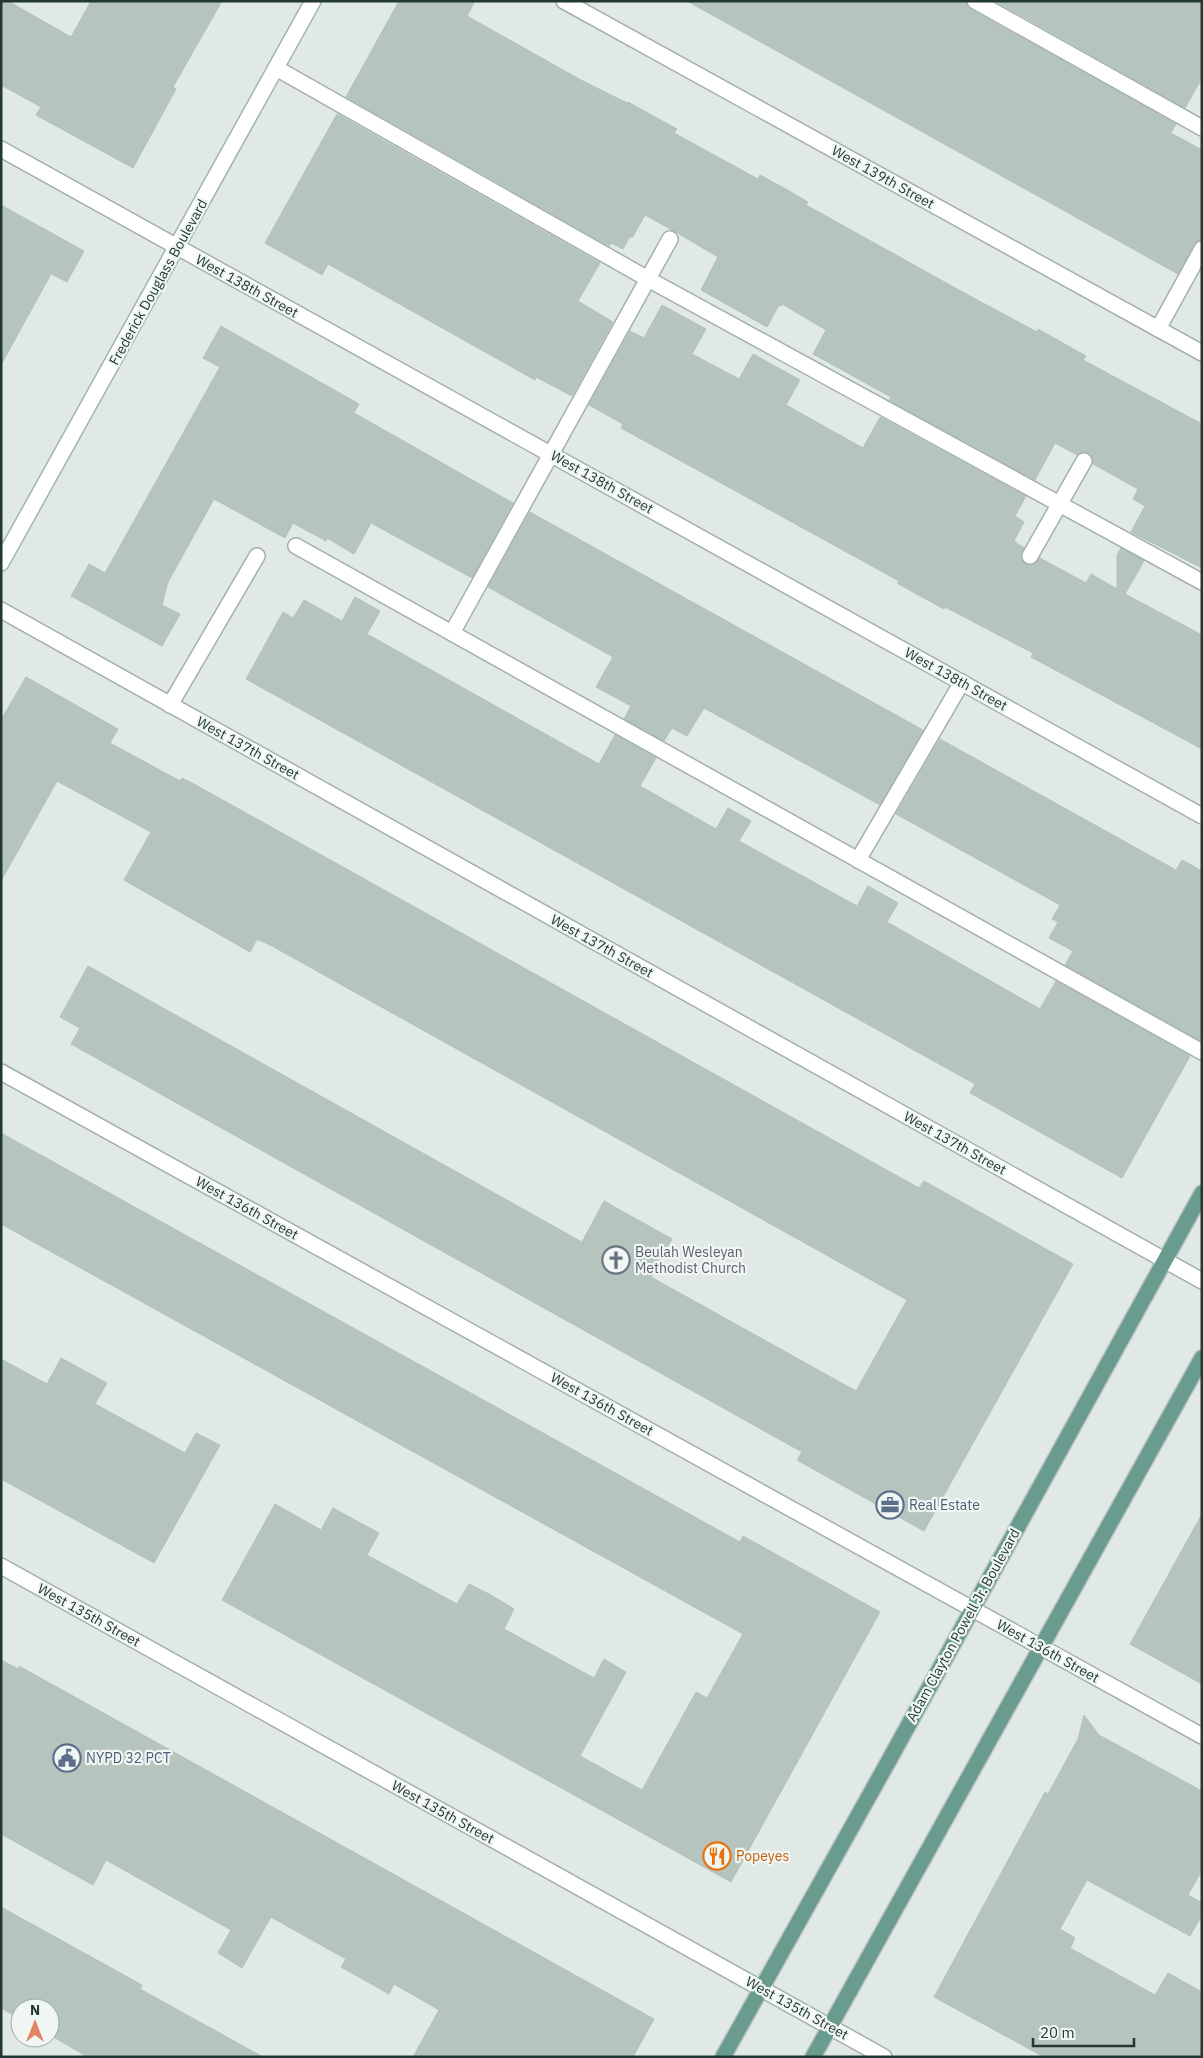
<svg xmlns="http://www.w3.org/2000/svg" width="1203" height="2058" font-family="'IBM Plex Sans',sans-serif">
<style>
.building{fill:#b6c4be;stroke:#b3c2bc}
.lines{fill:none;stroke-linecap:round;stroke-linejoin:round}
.service-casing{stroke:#a3b0ac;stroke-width:18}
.minor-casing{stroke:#a3b0ac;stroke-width:18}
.tertiary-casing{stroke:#a3b0ac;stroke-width:18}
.secondary-casing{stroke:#a0b4ad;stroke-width:18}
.primary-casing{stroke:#bdc3c2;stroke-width:18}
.service{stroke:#fff;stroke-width:15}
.minor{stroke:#fff;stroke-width:15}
.tertiary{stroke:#fff;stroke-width:15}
.secondary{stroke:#fff;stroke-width:15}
.primary{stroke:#699b8e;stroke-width:15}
.labels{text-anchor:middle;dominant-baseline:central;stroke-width:4.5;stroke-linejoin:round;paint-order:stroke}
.street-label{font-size:14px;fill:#223832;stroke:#f0f6f3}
.worship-label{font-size:14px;fill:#5b616d;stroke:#f0f6f3;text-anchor:start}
.service-label{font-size:14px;fill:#4e5e75;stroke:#f0f6f3;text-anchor:start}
.food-label{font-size:14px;fill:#c56008;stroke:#f0f6f3;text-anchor:start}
</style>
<rect width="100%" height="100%" fill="#e0e9e5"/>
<g class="building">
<polygon points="1,1 8,1 71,37 91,1 222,1 173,87 176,89 133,168 36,115 41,107 1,85"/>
<polygon points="399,1 475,1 467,16 581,80 627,103 628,102 677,129 674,133 758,179 760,175 784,188 808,202 806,205 968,295 1037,332 1038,329 1086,356 1083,360 1202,424 1202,568 1131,532 1145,506 1133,499 1138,489 1093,464 1092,457 1088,453 1083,452 1077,455 1055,443 1035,480 889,400 891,397 813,354 826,330 782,304 781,306 779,305 767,327 701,290 718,257 674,231 645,215 632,238 630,236 623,249 611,243 609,246 346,97"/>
<polygon points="687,1 966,1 970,9 1176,124 1171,133 1202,150 1202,240 1194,244 1178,274"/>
<polygon points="995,1 1202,1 1202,78 1185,108"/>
<polygon points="337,114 600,263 578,301 613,322 572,396 536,377 535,380 328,264 322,275 265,243"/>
<polygon points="1,205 84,251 67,282 51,274 1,365"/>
<polygon points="662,305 706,329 692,354 739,379 753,354 800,380 786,405 863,448 880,417 1026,496 1015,516 1024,522 1014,541 1024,548 1021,557 1026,564 1034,564 1040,558 1086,583 1091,574 1117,589 1117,555 1121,548 1144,561 1125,594 1202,635 1202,749 1031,657 1033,653 945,607 944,609 920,596 897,583 899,581 621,428 623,424 589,405 630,331 644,338"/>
<polygon points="221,326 359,404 354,413 513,503 472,578 371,523 354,554 327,538 326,541 293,523 285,538 214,499 168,582 162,605 180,614 162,646 71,596 89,564 105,573 187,426 220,367 203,358"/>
<polygon points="530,512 923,730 880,805 704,708 687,736 672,728 664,741 624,719 631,706 596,687 613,657 488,587"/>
<polygon points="355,597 380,611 367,634 599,764 615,735 656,758 640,786 716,829 728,808 751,821 739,841 857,906 868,886 898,903 887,922 1040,1009 1056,981 1190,1056 1122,1178 970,1093 975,1084 246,679 283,612 293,618 304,600 342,621"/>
<polygon points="26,677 118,729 110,743 180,781 182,778 194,784 919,1188 924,1181 1073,1264 924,1531 797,1460 802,1452 71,1044 80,1028 60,1017 88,966 582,1242 604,1201 672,1239 651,1277 856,1391 907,1300 272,946 257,939 250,952 124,880 151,832 57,781 1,881 1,720"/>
<polygon points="940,739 1176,870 1182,860 1202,871 1202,1035 1199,1040 1065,965 1073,951 1049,938 1058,922 1052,919 1060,905 896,814"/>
<polygon points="1,1133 740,1542 743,1536 880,1612 731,1882 222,1600 275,1504 321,1530 333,1508 379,1533 367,1555 457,1604 469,1584 491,1595 514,1609 504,1629 594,1678 604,1659 626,1672 580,1756 642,1790 696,1692 707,1698 743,1634 1,1224"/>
<polygon points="61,1358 107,1383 95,1404 185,1453 196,1433 220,1445 154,1563 1,1479 1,1359 47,1384"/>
<polygon points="1202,1514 1202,1684 1130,1644"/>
<polygon points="1,1660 18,1669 19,1666 654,2019 633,2057 413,2057 439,2010 394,1984 389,1994 341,1967 346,1959 271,1917 242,1968 218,1953 231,1930 106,1860 93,1885 1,1834"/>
<polygon points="1084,1715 1099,1735 1202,1791 1202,1870 1188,1895 1202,1903 1202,1915 1190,1936 1087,1880 1060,1929 1075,1938 1070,1948 1155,1995 1168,1973 1202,1992 1202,2057 1044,2057 934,1997 1045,1792 1048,1794 1078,1739"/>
<polygon points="1,1907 142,1985 140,1989 263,2057 88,2057 50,2035 50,2008 20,2008 20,2019 1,2008"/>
</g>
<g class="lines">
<g class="service-casing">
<g id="service">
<polyline points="975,1 1202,128"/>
<polyline points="276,68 648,279 1202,582"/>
<polyline points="1158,329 1202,249"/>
<polyline points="296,546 1202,1052"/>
<polyline points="1030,556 1084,461"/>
<polyline points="452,633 670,239"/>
<polyline points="170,705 257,556"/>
<polyline points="858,860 962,682"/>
</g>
</g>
<g class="minor-casing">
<g id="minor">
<polyline points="564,1 1202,353"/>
<polyline points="1,149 1202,816"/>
<polyline points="1,610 1202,1281"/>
<polyline points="1,1072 1202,1736"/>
</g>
</g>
<g class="tertiary-casing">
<polyline id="tertiary" points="1,1566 884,2057"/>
</g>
<g class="secondary-casing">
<polyline id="secondary" points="1,563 313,1"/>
</g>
<g class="primary-casing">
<g id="primary">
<polyline points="723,2057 887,1764 1202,1193"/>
<polyline points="813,2057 1202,1358"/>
</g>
</g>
<use href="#service" class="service"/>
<use href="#minor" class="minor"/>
<use href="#tertiary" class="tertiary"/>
<use href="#secondary" class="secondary"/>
<use href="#primary" class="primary"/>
</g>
<defs>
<g id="church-ring" transform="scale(1.4375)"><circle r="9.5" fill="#f0f6f3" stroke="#6b7280" stroke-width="1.5"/><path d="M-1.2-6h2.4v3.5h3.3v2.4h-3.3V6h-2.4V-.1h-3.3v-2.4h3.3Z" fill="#6b7280"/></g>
<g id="office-ring" transform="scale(1.4375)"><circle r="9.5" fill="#f0f6f3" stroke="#5c6f8a" stroke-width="1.5"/><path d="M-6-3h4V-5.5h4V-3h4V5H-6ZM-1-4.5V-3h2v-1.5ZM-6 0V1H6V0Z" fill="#5c6f8a"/></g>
<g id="civic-ring" transform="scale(1.4375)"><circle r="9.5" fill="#f0f6f3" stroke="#5c6f8a" stroke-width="1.5"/><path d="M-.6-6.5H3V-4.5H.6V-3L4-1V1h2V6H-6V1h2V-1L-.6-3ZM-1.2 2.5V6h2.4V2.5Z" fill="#5c6f8a"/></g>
<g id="restaurant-ring" transform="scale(1.4375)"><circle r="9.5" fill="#f0f6f3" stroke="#e8710a" stroke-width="1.5"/><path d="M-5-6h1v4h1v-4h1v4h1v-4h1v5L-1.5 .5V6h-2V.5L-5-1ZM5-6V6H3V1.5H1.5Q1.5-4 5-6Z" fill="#e8710a"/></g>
</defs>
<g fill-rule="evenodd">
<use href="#church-ring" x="616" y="1260"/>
<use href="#office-ring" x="890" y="1505"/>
<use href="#civic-ring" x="67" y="1758"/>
<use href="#restaurant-ring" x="717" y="1856"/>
</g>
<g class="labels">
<g class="street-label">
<text transform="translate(883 177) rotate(29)">West 139th Street</text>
<text transform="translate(158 282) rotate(-61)">Frederick Douglass Boulevard</text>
<text transform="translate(247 286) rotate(29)">West 138th Street</text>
<text transform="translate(602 482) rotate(29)">West 138th Street</text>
<text transform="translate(956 679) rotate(29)">West 138th Street</text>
<text transform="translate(248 748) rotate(29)">West 137th Street</text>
<text transform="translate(602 946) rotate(29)">West 137th Street</text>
<text transform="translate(955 1143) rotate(29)">West 137th Street</text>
<text transform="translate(247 1208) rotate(29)">West 136th Street</text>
<text transform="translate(602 1404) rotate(29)">West 136th Street</text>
<text transform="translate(89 1615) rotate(29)">West 135th Street</text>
<text transform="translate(963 1625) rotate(-61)">Adam Clayton Powell Jr. Boulevard</text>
<text transform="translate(1048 1651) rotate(29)">West 136th Street</text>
<text transform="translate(443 1812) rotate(29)">West 135th Street</text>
<text transform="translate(797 2008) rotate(29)">West 135th Street</text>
</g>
<g class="worship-label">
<text x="635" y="1252">Beulah Wesleyan<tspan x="635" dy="16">Methodist Church</tspan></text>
</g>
<g class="service-label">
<text x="909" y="1505">Real Estate</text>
<text x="86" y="1758">NYPD 32 PCT</text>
</g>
<g class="food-label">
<text x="736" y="1856">Popeyes</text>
</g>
</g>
<rect width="1203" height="2058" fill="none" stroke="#223832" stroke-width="5"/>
<g transform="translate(35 2023)"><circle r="24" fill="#f0f6f3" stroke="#9eaaa6"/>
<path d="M0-4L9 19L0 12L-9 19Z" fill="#e48463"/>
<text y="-8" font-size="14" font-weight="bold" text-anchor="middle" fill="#223832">N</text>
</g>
<path d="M1033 2038v8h101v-8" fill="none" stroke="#223832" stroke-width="2.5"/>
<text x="1040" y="2038" font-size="15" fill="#223832" stroke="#f0f6f3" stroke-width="4" paint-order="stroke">20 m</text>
</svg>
